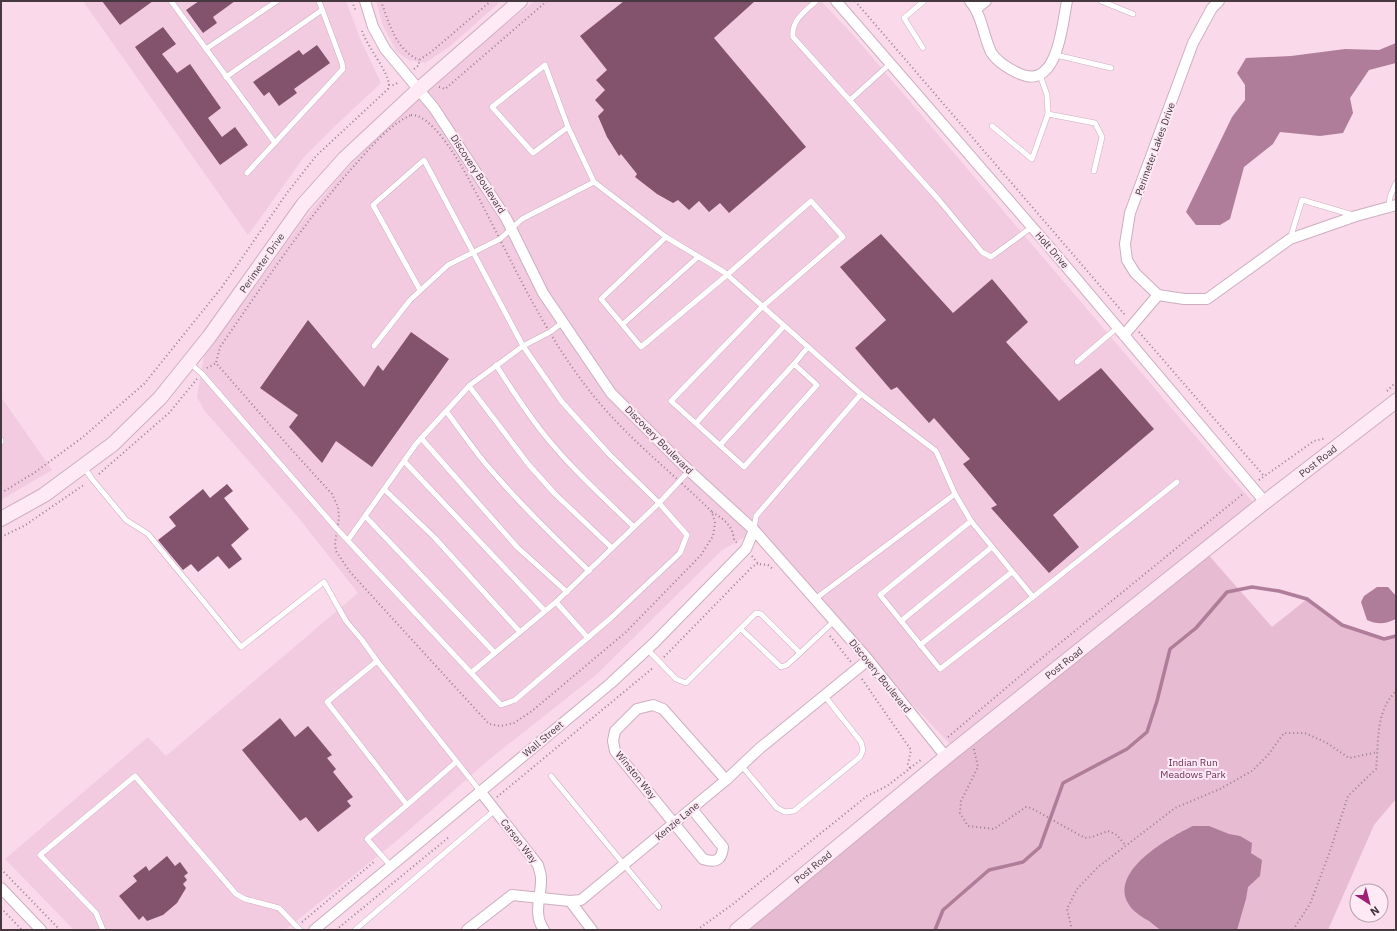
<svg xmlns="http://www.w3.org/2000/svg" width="1397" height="931" font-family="'IBM Plex Sans',sans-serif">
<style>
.built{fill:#f2cbe0}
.green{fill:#e7bbd2}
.water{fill:#af7d99}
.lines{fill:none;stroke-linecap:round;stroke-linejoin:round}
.stream{stroke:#af7d99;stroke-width:3.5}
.building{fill:#83536e}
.lane-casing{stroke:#cdaebf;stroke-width:6}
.street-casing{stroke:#cdaebf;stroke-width:12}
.secondary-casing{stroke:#cdaebf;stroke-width:16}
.path{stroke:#97818d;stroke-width:2;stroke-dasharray:1 3;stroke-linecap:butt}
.lane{stroke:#fff;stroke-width:5}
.street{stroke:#fff;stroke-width:10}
.secondary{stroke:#feeaf5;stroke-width:14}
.labels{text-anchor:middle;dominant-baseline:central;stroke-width:4;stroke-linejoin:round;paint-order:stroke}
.street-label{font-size:10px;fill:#45383f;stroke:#feeaf4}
.park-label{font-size:10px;fill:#6c2c54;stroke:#feeaf4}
</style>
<rect width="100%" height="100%" fill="#f9d9ea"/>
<g class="built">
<polygon points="83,1 346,1 361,41 381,83 336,125 304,157 248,235"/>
<polygon points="376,1 501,1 449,47 425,63 409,60 397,52 383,26"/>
<polygon points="535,1 821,1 854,36 1232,479 1253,502 950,744 896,687 771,542 743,538 722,550 596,675 492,757 394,843 285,930 74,930 5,859 148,737 166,756 358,593 298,517 204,410 197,397 204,356 302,222 340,176 398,116 464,57"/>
<polygon points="1,397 52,470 1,500"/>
</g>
<polygon class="green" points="1205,551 1272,627 1307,599 1342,625 1384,639 1396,636 1396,799 1374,825 1328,930 741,930"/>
<g class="water">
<polygon points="1396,43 1396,63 1369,70 1350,98 1353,113 1343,133 1320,136 1280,132 1273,144 1244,167 1230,219 1220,225 1196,225 1186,212 1232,117 1245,100 1245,85 1237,73 1246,58 1291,56 1345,49 1379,50"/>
<path d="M1377 587H1388L1396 596V619C1385 624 1378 625 1367 620L1361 602 1364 596Z"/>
<path d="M1193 826H1209L1229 834 1240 836 1252 843 1251 853 1262 860 1260 876 1248 887 1246 899 1237 930C1227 930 1166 931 1161 930 1157 928 1152 923 1149 921 1142 917 1132 911 1128 903 1110 870 1170 837 1193 826Z"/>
</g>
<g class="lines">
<polyline class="stream" points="935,930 943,910 989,870 1023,862 1040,847 1063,783 1127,749 1147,732 1157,701 1170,649 1196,628 1227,592 1252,587 1279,591 1307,599 1342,625 1384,639 1396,636"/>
</g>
<g class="building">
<polygon points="102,1 153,1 120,25"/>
<polygon points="199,1 235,1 213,17 217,23 203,33 186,10"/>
<polygon points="624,1 755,1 714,38 806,147 729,213 720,203 709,212 699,201 689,210 678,200 673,203 657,194 635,177 637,174 621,154 619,156 607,137 598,116 604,110 595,100 605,90 596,80 607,70 580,36"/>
<polygon points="163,27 176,44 162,54 177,73 190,64 221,108 208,118 222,137 235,127 248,145 220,165 135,47"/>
<polygon points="317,45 330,63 294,89 297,93 279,106 269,92 264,96 253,82 299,50 303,55"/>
<polygon points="881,234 953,313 992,279 1028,322 1006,342 1059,401 1101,368 1154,429 1053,515 1079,547 1049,573 991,508 997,505 963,464 970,459 934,418 929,423 897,387 891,390 855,348 886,320 840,267"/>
<polygon points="308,320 364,387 378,365 383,371 411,332 449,359 372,467 336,441 322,463 289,427 298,415 260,388"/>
<polygon points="227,484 233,491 224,498 249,529 231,545 242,559 229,569 218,556 198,572 191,564 183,570 158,540 176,526 169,517 203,489 210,498"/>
<polygon points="280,718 295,737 308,726 332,755 327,758 336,769 333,772 353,797 347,801 351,806 318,832 306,817 300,821 242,750"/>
<polygon points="167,856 175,866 180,862 188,873 184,876 187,880 183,884 186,888 177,903 163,915 147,921 143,916 139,920 119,896 137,881 133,876 146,866 149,871"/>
</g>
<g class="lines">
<g class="lane-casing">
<g id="lane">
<polyline points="171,1 275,143"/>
<path d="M816 1C805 12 791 20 793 37L939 200 982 252 991 257 1032 227"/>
<polyline points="1101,1 1133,14"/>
<polyline points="923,48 904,18 924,1"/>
<polyline points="206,49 277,1"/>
<polyline points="1056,55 1111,68"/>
<polyline points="226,77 322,10"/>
<polyline points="850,100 891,63"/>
<polyline points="1048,114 1095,123 1102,137 1094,171"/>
<polyline points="992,126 1032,159 1048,114 1047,95 1040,75"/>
<polyline points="568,127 533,153 492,107 545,65 568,127 594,182"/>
<polyline points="247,173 343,69 342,63 319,1"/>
<polyline points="1389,207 1390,197 1396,183"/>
<polyline points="666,237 601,299 641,347 727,275 811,201 843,237 762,307 671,401 744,467 817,385 794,364 808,347"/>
<polyline points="1290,239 1302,200 1353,215"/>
<polyline points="563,322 550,332 523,346 562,402 609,454 659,503 556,602 588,638"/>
<polyline points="623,324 698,257"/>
<polyline points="374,346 410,300 448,265 500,239 522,219 594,182 666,237 724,272 861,394 756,516 754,529"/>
<polyline points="1077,362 1118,327"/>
<polyline points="190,363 202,374 337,529 501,705 515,700 612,617 680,553 687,535 659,503 689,471"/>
<path d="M496 365C512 390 528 415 547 438 573 470 604 498 634 527"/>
<polyline points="469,386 529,465 555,494 612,548"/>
<path d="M446 411C459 428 471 446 485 463 517 501 553 536 589 571"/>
<polyline points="696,423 784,326"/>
<polyline points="421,438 517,547 567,592"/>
<polyline points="1,440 1,442"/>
<polyline points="720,445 794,364"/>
<polyline points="404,461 545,611"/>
<polyline points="84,467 92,479 126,520 148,534 241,647 324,582 346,621 362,640 377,661"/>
<polyline points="384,489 435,538 520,632"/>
<polyline points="955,494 971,521 1033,597 1177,482"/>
<polyline points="365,516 495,653"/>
<polyline points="971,521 880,595 940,669 1033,597"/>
<polyline points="348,540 416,444 470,385 523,346 424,160 373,205 420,290"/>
<polyline points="815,599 955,494 936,451 861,394"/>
<polyline points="901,621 992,547"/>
<polyline points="741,629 781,667 787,665 800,653"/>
<polyline points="920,645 1012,572"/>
<polyline points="647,649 676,679 686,683 756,613 761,614 800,653 834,621"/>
<polyline points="472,672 556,602"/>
<polyline points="456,762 407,805 327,702 377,661 480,791"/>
<polyline points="741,765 777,808 785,812 794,811 860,757 863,750 861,742 824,695"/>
<polyline points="551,776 659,907"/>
<polyline points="390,865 367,839 407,805"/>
<polyline points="103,930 96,913 40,855 135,776 236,894 245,899 279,908 300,930"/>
<polyline points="355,930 495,810"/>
</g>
</g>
<g class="street-casing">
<g id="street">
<polyline points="365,1 373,27 385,49 434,108 506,218 543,293 611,393 683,465 754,530 866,657 946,757"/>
<polyline points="836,1 1058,257 1265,502"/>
<path d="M970 1C982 15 983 35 991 52 997 62 1009 69 1020 74 1058 90 1062 25 1067 1"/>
<polyline points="1219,1 1212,8 1193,43 1130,213 1125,244 1127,260 1135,273 1158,295 1184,299 1207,299 1290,239 1356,216 1396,205"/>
<polyline points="977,8 986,1"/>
<polyline points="1124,335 1158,295"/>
<path d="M480 791 538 865C539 869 541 874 541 878 542 896 532 913 544 930"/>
<path d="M692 809 723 847C722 861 715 863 703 859L615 751 613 741 615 731 637 709 653 705 663 709 726 780"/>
<polyline points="1,888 41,930"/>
<polyline points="570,901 592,930"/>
<polyline points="314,930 611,683 655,642 746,549 754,530"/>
<polyline points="467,930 512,895 570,901 581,900 726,780 760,748 868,660"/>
</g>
</g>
<g class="secondary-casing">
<g id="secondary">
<polyline points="1,519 44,495 113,444 160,398 209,337 303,205 345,158 419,89 520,1"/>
<polyline points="737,930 946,757 1265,502 1396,401"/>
</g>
</g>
<g class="path">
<polyline points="352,1 356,12"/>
<path d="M381 1C389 23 396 50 419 60"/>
<polyline points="855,1 1126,316"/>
<path d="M362 31C368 48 388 71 389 85"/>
<polyline points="414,69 419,65 419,60 431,52 491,1"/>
<polyline points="439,87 445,89 547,1"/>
<path d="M411 115C430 114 453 152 462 167 507 247 541 336 603 407 636 445 676 476 712 512L715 523 713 536 701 555 626 632 532 711 514 723 501 726 489 724 350 572 336 551 335 543 339 518 338 507 332 494 291 449 216 363 220 347C263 285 304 222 354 166 370 148 389 125 411 115Z"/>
<polyline points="1139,332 1264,476"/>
<polyline points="207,368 216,363"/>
<polyline points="1387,391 1396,382"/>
<polyline points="99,474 169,413 197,379"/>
<polyline points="1259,480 1314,441 1326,438"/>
<polyline points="1,493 34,473 83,437 144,384 222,287 287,193 316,156 388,89 389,85 394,85 399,82"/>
<path d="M712 512C724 519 733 526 734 540L737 543"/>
<polyline points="1,537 24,526 85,484"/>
<polyline points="752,556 758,564 768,565 774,570"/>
<polyline points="830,636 851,662"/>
<polyline points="664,657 753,566 758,564"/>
<polyline points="862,679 911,750 908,764 910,768"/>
<polyline points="948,737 1032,666 1244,493"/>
<polyline points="974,749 978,767 961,801 960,813 968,826 994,829 1026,807 1031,808 1085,838 1092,837 1108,831 1117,835 1126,846"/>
<polyline points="497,797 654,667"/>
<polyline points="1,869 60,930"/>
<polyline points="1,908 22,930"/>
<polyline points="302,922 375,861"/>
<polyline points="336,930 449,837"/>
<polyline points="697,930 733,904 867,796 887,786 922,759"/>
<polyline points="1072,930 1067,909 1077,889 1098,867 1175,808 1220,789 1252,771 1268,755 1284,733 1305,733 1327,743 1349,758 1378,752"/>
<path d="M1293 930 1310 904 1329 854 1348 796 1376 769C1379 742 1375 712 1396 691"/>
</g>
<use href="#lane" class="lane"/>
<use href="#street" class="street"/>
<use href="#secondary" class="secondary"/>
</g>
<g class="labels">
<g class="street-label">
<text transform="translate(1155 149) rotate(-70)">Perimeter Lakes Drive</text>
<text transform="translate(478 174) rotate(57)">Discovery Boulevard</text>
<text transform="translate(1052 250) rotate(49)">Holt Drive</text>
<text transform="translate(262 263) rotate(-55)">Perimeter Drive</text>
<text transform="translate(659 440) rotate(45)">Discovery Boulevard</text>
<text transform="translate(1318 461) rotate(-38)">Post Road</text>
<text transform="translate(1064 663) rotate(-38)">Post Road</text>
<text transform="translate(880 676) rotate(51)">Discovery Boulevard</text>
<text transform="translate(543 739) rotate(-40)">Wall Street</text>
<text transform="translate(636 775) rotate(51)">Winston Way</text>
<text transform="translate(677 821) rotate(-40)">Kenzie Lane</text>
<text transform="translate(519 841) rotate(52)">Carson Way</text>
<text transform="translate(813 867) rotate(-39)">Post Road</text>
</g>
<g class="park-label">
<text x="1193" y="762">Indian Run<tspan x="1193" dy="12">Meadows Park</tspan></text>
</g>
</g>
<rect width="1397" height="931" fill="none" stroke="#45383f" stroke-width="4"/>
<g transform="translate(1369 903) rotate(144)"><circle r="19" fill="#feeaf4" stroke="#b4a3ac"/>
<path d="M0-3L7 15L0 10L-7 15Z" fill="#9e1f74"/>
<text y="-6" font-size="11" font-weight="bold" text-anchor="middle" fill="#45383f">N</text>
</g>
</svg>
